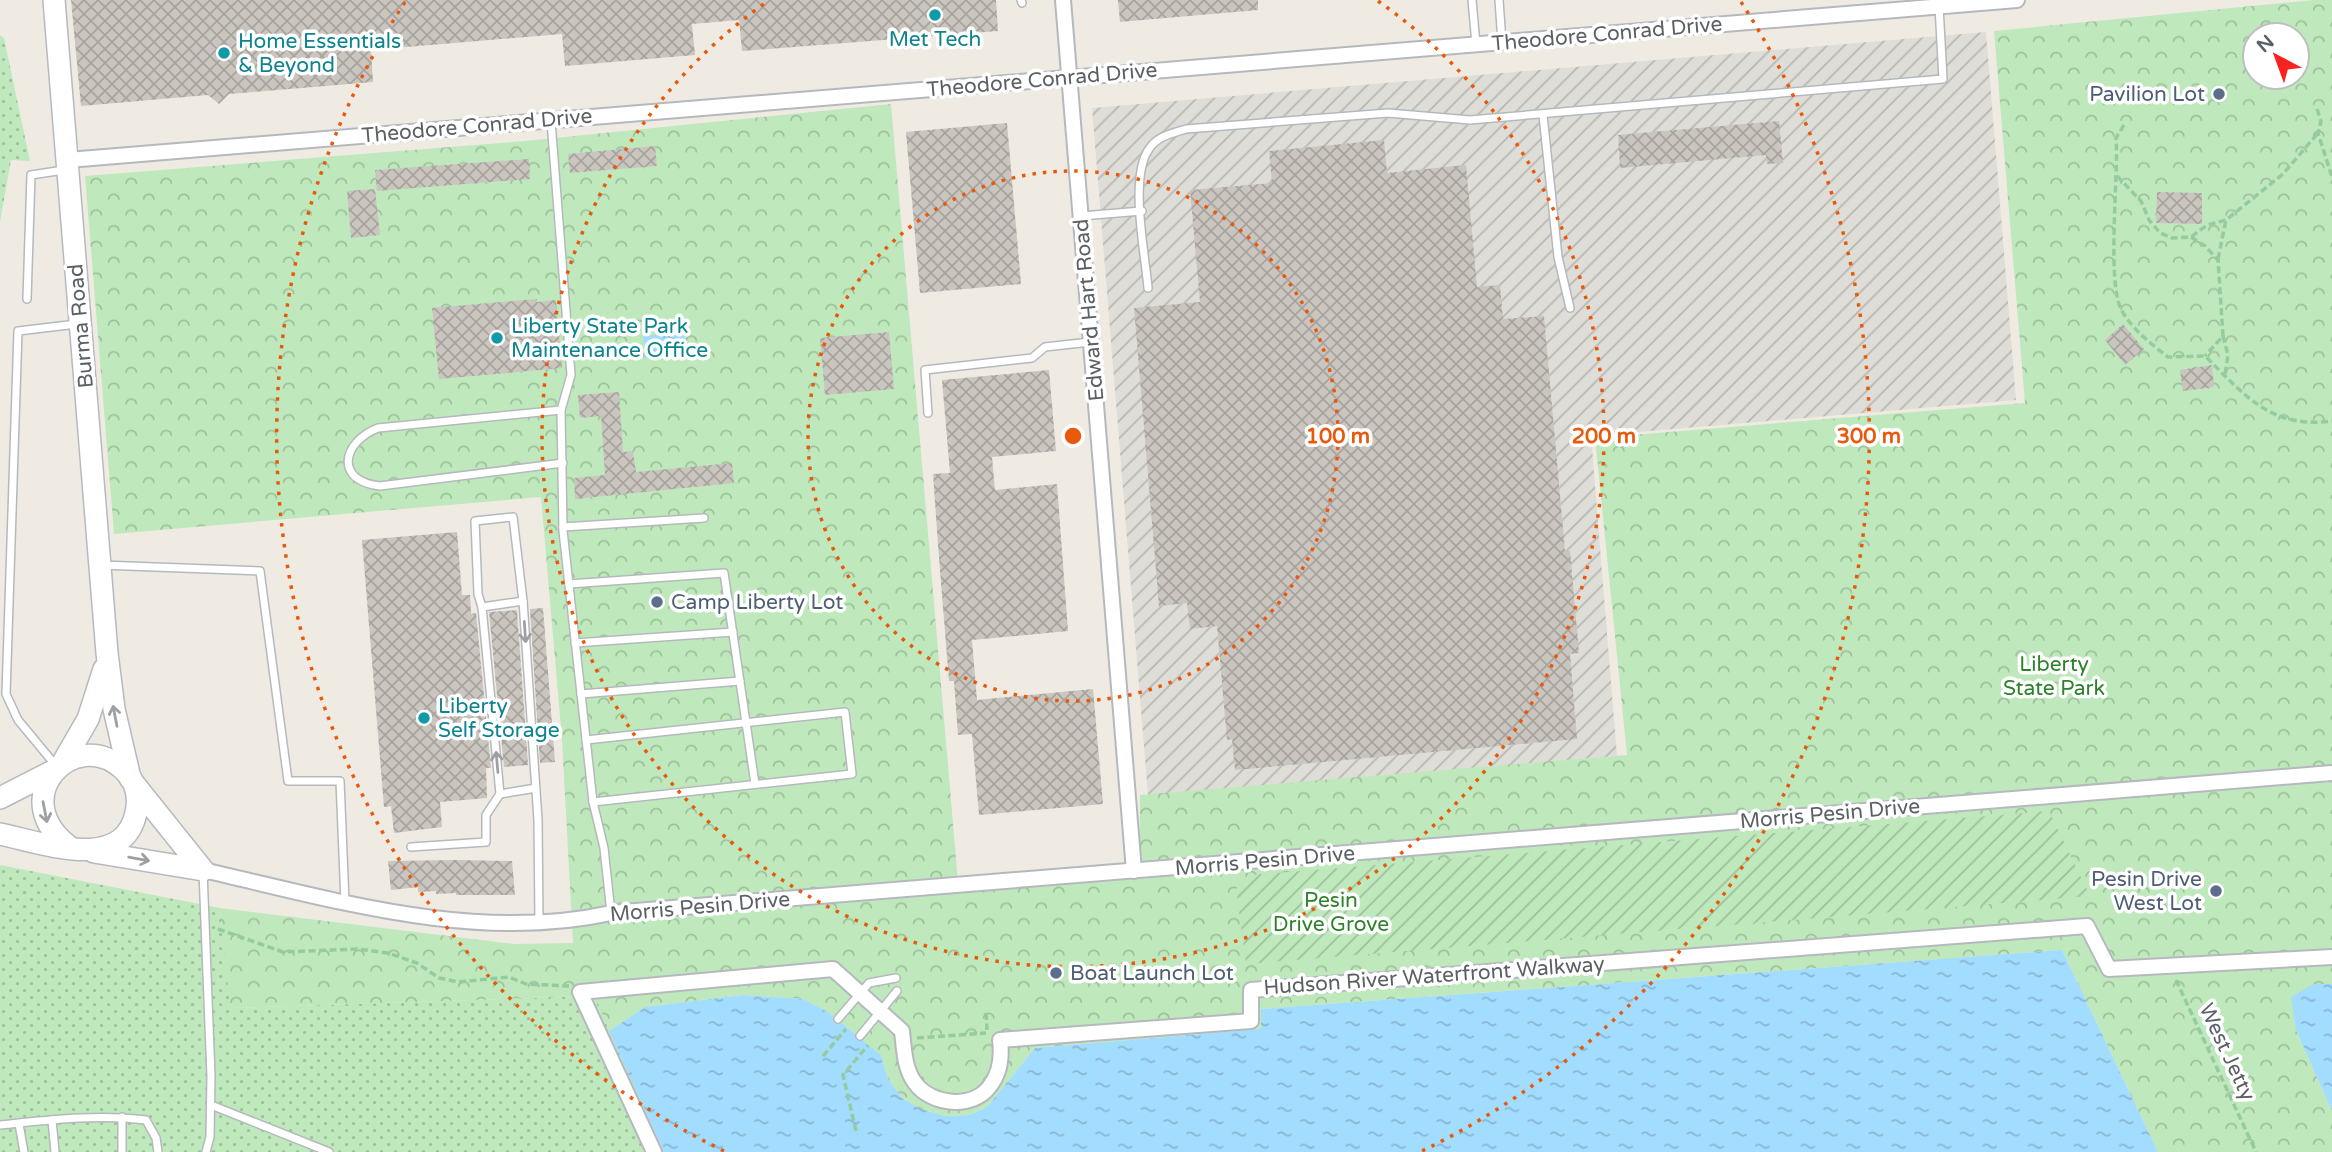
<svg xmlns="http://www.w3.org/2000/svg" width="2332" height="1152" font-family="'Varela Round',sans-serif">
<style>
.industrial{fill:url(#industrial-furrows)}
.grass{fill:url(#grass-dots)}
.forest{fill:url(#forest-crowns);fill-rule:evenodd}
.garden{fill:url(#garden-furrows)}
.water{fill:url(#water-ripples)}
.building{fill:url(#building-cross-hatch)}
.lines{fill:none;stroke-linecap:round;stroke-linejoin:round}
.lane-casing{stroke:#b5b9be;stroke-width:10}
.street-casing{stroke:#b5b9be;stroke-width:18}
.secondary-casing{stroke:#b6bac0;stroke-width:24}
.path{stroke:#95cba1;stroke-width:3.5;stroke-dasharray:7 3.5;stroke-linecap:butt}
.lane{stroke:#fff;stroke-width:7}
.street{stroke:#fff;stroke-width:14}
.secondary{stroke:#fff;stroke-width:21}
.oneway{stroke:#9da0a2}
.ring{fill:none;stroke:#e8590c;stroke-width:3.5;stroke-dasharray:3.5 7}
.culture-dot{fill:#0f9aa8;stroke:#fff;stroke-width:2.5}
.service-dot{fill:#5c6f8a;stroke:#fff;stroke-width:2.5}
.labels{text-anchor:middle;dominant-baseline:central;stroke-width:7;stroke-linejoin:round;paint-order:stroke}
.street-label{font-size:21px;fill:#5b6064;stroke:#fff}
.culture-label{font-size:21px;fill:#0d838f;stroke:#fff;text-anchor:start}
.service-label{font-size:21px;fill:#4e5e75;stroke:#fff;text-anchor:end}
.park-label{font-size:21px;fill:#2e822c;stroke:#fff}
.centre{fill:#e8590c;stroke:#fff;stroke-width:3.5}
.ring-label{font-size:21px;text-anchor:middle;font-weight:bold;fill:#e8590c;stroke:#fff;stroke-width:7;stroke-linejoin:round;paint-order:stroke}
</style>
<defs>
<pattern id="industrial-furrows" width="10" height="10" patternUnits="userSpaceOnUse" patternTransform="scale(1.75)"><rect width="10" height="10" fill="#dfddd7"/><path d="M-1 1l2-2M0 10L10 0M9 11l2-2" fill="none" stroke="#b8b7b2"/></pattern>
<pattern id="grass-dots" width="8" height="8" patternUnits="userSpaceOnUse" patternTransform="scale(1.75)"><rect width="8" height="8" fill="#bfe9bc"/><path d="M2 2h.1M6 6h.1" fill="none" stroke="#9ec09c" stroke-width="1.8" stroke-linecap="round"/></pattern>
<pattern id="forest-crowns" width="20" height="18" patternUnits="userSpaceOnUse" patternTransform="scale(1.75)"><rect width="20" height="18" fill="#bfe9bc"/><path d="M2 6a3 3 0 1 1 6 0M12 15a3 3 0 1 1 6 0" fill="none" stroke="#9ec09c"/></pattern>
<pattern id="garden-furrows" width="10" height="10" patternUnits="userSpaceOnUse" patternTransform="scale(1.75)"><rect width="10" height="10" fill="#bfe9bc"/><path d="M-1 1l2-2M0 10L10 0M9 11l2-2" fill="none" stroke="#9ec09c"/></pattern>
<pattern id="water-ripples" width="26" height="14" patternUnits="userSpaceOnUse" patternTransform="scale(1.75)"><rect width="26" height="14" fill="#a2dcff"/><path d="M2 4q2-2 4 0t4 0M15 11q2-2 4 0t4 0" fill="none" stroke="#87b6d2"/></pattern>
<pattern id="building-cross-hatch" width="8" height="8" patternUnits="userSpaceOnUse" patternTransform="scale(1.75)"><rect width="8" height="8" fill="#cac6bf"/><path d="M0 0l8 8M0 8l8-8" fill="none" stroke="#a7a49f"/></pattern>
</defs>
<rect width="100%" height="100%" fill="#efebe2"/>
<polygon class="industrial" points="1986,32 2016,400 1591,436 1617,756 1148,796 1092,108"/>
<g class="grass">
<polygon points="0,35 4,38 30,161 11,160 0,222"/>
<polygon points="0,865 220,908 231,1008 595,996 664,1152 0,1152"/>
</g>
<path class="forest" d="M2314 0H2332V984H2313L2296 1030 2332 1111V1152H2158L2062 950 1261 1009V1029L1035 1048 987 1107 969 1115 945 1116 921 1109 902 1098 888 1079 881 1055 828 1012 803 999 743 995 645 1007 609 1031 595 996 230 1008 220 908 514 944 573 943 562 740 541 497 114 534 85 176 525 141 891 104 959 893 1140 878V795L1627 755 1595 438 2025 403 1994 31ZM2255 35H2297V77H2255Z"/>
<polygon class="garden" points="2049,811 2090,896 1246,964 1236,889 1250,875"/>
<g class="water">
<polygon points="685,333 686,355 645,359 643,336"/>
<polygon points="2062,950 2158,1152 664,1152 609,1031 645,1007 743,995 803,999 828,1012 881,1055 888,1079 902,1098 921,1109 945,1116 969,1115 987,1107 1035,1048 1261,1029 1261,1009"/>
<polygon points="2313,984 2332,984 2332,1111 2296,1030 2291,997"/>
</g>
<g class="building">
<polygon points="71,0 996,0 998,31 742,51 739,20 692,24 695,55 565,66 562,34 371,50 373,82 229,94 219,104 208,95 81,106"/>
<polygon points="1118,0 1258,0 1258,10 1120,22"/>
<polygon points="1779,121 1783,163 1767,164 1766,155 1620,168 1618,135"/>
<polygon points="1007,123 1021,284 920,293 906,132"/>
<polygon points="1384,140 1387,173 1466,165 1477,287 1500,285 1503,319 1544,316 1565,551 1570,551 1579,653 1570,654 1577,739 1235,770 1232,739 1227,740 1217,626 1190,629 1187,603 1159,606 1134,308 1200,302 1190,190 1272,183 1269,151"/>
<polygon points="655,146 657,166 570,173 568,154"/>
<polygon points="529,159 530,179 377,191 375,170"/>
<polygon points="375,189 380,235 351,238 347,191"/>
<polygon points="2157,192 2202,193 2202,224 2156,223"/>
<polygon points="537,299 537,302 556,300 562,368 439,379 432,308"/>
<polygon points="2123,324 2144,349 2125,365 2105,340"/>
<polygon points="889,332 894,389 825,395 820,338"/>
<polygon points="2212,365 2214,387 2183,391 2180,370"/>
<polygon points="1049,370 1056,451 992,457 995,490 1057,484 1068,631 972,640 977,700 1093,689 1103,804 979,815 972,734 958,735 954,681 949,681 939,558 933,474 950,473 942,380"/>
<polygon points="619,392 623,452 633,451 636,472 732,463 734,483 575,499 574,478 605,475 601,416 580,418 578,395"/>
<polygon points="457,532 462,595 470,595 471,614 476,613 491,768 486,768 487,798 440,802 442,827 394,833 391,806 384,807 362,540"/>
<polygon points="543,608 555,762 540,763 530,609"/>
<polygon points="517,610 528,765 504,767 489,612"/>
<polygon points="455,860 512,861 515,895 456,895 456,893 436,894 436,891 418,892 418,887 391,890 388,861"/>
</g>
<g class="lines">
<g class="lane-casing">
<g id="lane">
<polyline points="1021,0 1022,3"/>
<polyline points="1472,0 1476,44"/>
<polyline points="1499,0 1502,42"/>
<polyline points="1543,115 1558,257 1570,308"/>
<polyline points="551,121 571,375 561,410 563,531 593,802 604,848 611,913"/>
<polyline points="1081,216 1142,211"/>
<path d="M1148 288C1145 253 1129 177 1149 149 1157 136 1173 133 1186 129L1388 113 1470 120 1943 79 1939 6"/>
<polyline points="27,299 31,175 64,170"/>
<path d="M561 410 378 428C342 442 334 481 380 486L563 463"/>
<polyline points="928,413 925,370 1032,358 1045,347 1090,342"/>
<polyline points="563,527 704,518"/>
<polyline points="101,565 260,571 288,781 340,781 345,902"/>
<polyline points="569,584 724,573 755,784"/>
<polyline points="482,607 478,594 475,521 513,517 523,601"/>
<polyline points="575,643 733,632"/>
<polyline points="581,694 740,681"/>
<polyline points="586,740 845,712 852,774 593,802"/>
<polyline points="57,767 18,720 6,694 18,331 77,324"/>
<polyline points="536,788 500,794 482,607 523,601 538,820 539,921"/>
<polyline points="411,847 486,842 486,815 500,794"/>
<polyline points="203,871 211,1076 210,1137 206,1152"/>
<polyline points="838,1019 869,983 896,978"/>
<polyline points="860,1036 897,991"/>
<polyline points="211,1105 329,1152"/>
<polyline points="122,1117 122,1152"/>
<polyline points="52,1120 55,1152"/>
<polyline points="19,1124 24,1152"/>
<path d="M0 1125C49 1120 97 1114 146 1120L156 1138 158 1152"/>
</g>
</g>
<g class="street-casing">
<g id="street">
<polyline points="1063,0 1134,871"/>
<polyline points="68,160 2017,0"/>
<path d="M203 870C335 900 476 943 611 913L2332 773"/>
<path d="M654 1152 580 992 833 969 902 1031C904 1048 904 1068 915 1083 931 1105 973 1110 990 1086 1001 1072 1002 1056 1000 1040L1251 1021V990L2087 926 2109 969 2332 957"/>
</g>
</g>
<g class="secondary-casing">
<g id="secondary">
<polyline points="54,0 107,653 114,709 130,778"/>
<polyline points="62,764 88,719 104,669"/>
<polyline points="135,785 203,870"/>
<polyline points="0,798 53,771"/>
<path d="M0 834C40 842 123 874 136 813 140 796 135 780 123 769 74 724 3 799 71 848"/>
<polyline points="94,852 203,870"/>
</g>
</g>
<g class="path">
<polyline points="2317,109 2321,121 2318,133 2332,177"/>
<path d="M2124 125 2116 138C2119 176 2106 284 2122 311 2133 330 2151 344 2168 357L2205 356C2245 395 2270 429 2332 421"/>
<polyline points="2117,176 2141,201 2149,220 2160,233 2172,238 2191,237 2207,225 2226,220 2283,174 2318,133"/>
<polyline points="2191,237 2205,246 2218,260 2223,336 2205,356"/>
<polyline points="2218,259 2226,220"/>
<polyline points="2223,336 2228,355 2225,375"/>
<polyline points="218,929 283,952 358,949 388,953 417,963 439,978 458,982 509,977 526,984 569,986"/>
<polyline points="2176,980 2256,1152"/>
<polyline points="986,1013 987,1030"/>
<polyline points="917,1038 986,1033"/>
<polyline points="823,1056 846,1029"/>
<polyline points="856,1131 843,1075 868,1045"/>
</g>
<use href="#lane" class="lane"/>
<use href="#street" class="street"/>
<use href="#secondary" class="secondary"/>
</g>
<defs><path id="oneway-shaft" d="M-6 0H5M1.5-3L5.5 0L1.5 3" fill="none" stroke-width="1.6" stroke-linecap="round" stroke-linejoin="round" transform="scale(1.75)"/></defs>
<g class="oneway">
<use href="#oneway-shaft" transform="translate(525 632) rotate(86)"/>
<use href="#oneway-shaft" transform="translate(115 716) rotate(-101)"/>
<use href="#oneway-shaft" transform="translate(497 762) rotate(-95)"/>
<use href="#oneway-shaft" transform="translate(45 812) rotate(79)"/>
<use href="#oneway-shaft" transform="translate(139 859) rotate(10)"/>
</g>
<g class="ring">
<circle cx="1073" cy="436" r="265"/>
<path d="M1378 1A531 531 0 1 1 768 1"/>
<path d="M724 1151A796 796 0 0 1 405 2M1741 2A796 796 0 0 1 1422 1151"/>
</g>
<g class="culture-dot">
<circle cx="935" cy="15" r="7"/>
<circle cx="224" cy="53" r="7"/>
<circle cx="497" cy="338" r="7"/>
<circle cx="424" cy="718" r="7"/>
</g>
<g class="service-dot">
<circle cx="2219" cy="94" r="7"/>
<circle cx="657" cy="602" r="7"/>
<circle cx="2216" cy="891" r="7"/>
<circle cx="1056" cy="973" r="7"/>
</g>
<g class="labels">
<g class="street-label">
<text transform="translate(1607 34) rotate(-5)">Theodore Conrad Drive</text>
<text transform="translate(1042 80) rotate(-5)">Theodore Conrad Drive</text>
<text transform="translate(477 126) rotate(-5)">Theodore Conrad Drive</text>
<text transform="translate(1089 310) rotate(-95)">Edward Hart Road</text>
<text transform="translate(81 326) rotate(-95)">Burma Road</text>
<text transform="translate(1830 814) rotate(-5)">Morris Pesin Drive</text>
<text transform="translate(1265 861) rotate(-5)">Morris Pesin Drive</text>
<text transform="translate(700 907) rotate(-5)">Morris Pesin Drive</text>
<text transform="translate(1434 976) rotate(-4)">Hudson River Waterfront Walkway</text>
<text transform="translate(2227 1052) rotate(65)">West Jetty</text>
</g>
<g class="culture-label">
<text x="935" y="39" text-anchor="middle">Met Tech</text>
<text x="238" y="41">Home Essentials<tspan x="238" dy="24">&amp; Beyond</tspan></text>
<text x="511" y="326">Liberty State Park<tspan x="511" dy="24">Maintenance Office</tspan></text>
<text x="438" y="706">Liberty<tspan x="438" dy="24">Self Storage</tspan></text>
</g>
<g class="service-label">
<text x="2205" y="94">Pavilion Lot</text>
<text x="671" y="602" text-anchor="start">Camp Liberty Lot</text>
<text x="2202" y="879">Pesin Drive<tspan x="2202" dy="24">West Lot</tspan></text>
<text x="1070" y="973" text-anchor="start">Boat Launch Lot</text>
</g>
<g class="park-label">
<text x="2054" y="664">Liberty<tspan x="2054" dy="24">State Park</tspan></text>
<text x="1331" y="900">Pesin<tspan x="1331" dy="24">Drive Grove</tspan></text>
</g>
</g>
<circle cx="1073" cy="436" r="10" class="centre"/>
<g class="ring-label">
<text x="1338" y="443">100 m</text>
<text x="1604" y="443">200 m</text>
<text x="1869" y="443">300 m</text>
</g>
<g transform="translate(2276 56) rotate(319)"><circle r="33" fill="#ffffff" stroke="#bdbfc1" stroke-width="2"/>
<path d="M0-5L12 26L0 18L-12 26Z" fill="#f8231f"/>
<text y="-10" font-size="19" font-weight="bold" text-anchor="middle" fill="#5b6064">N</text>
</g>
</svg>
